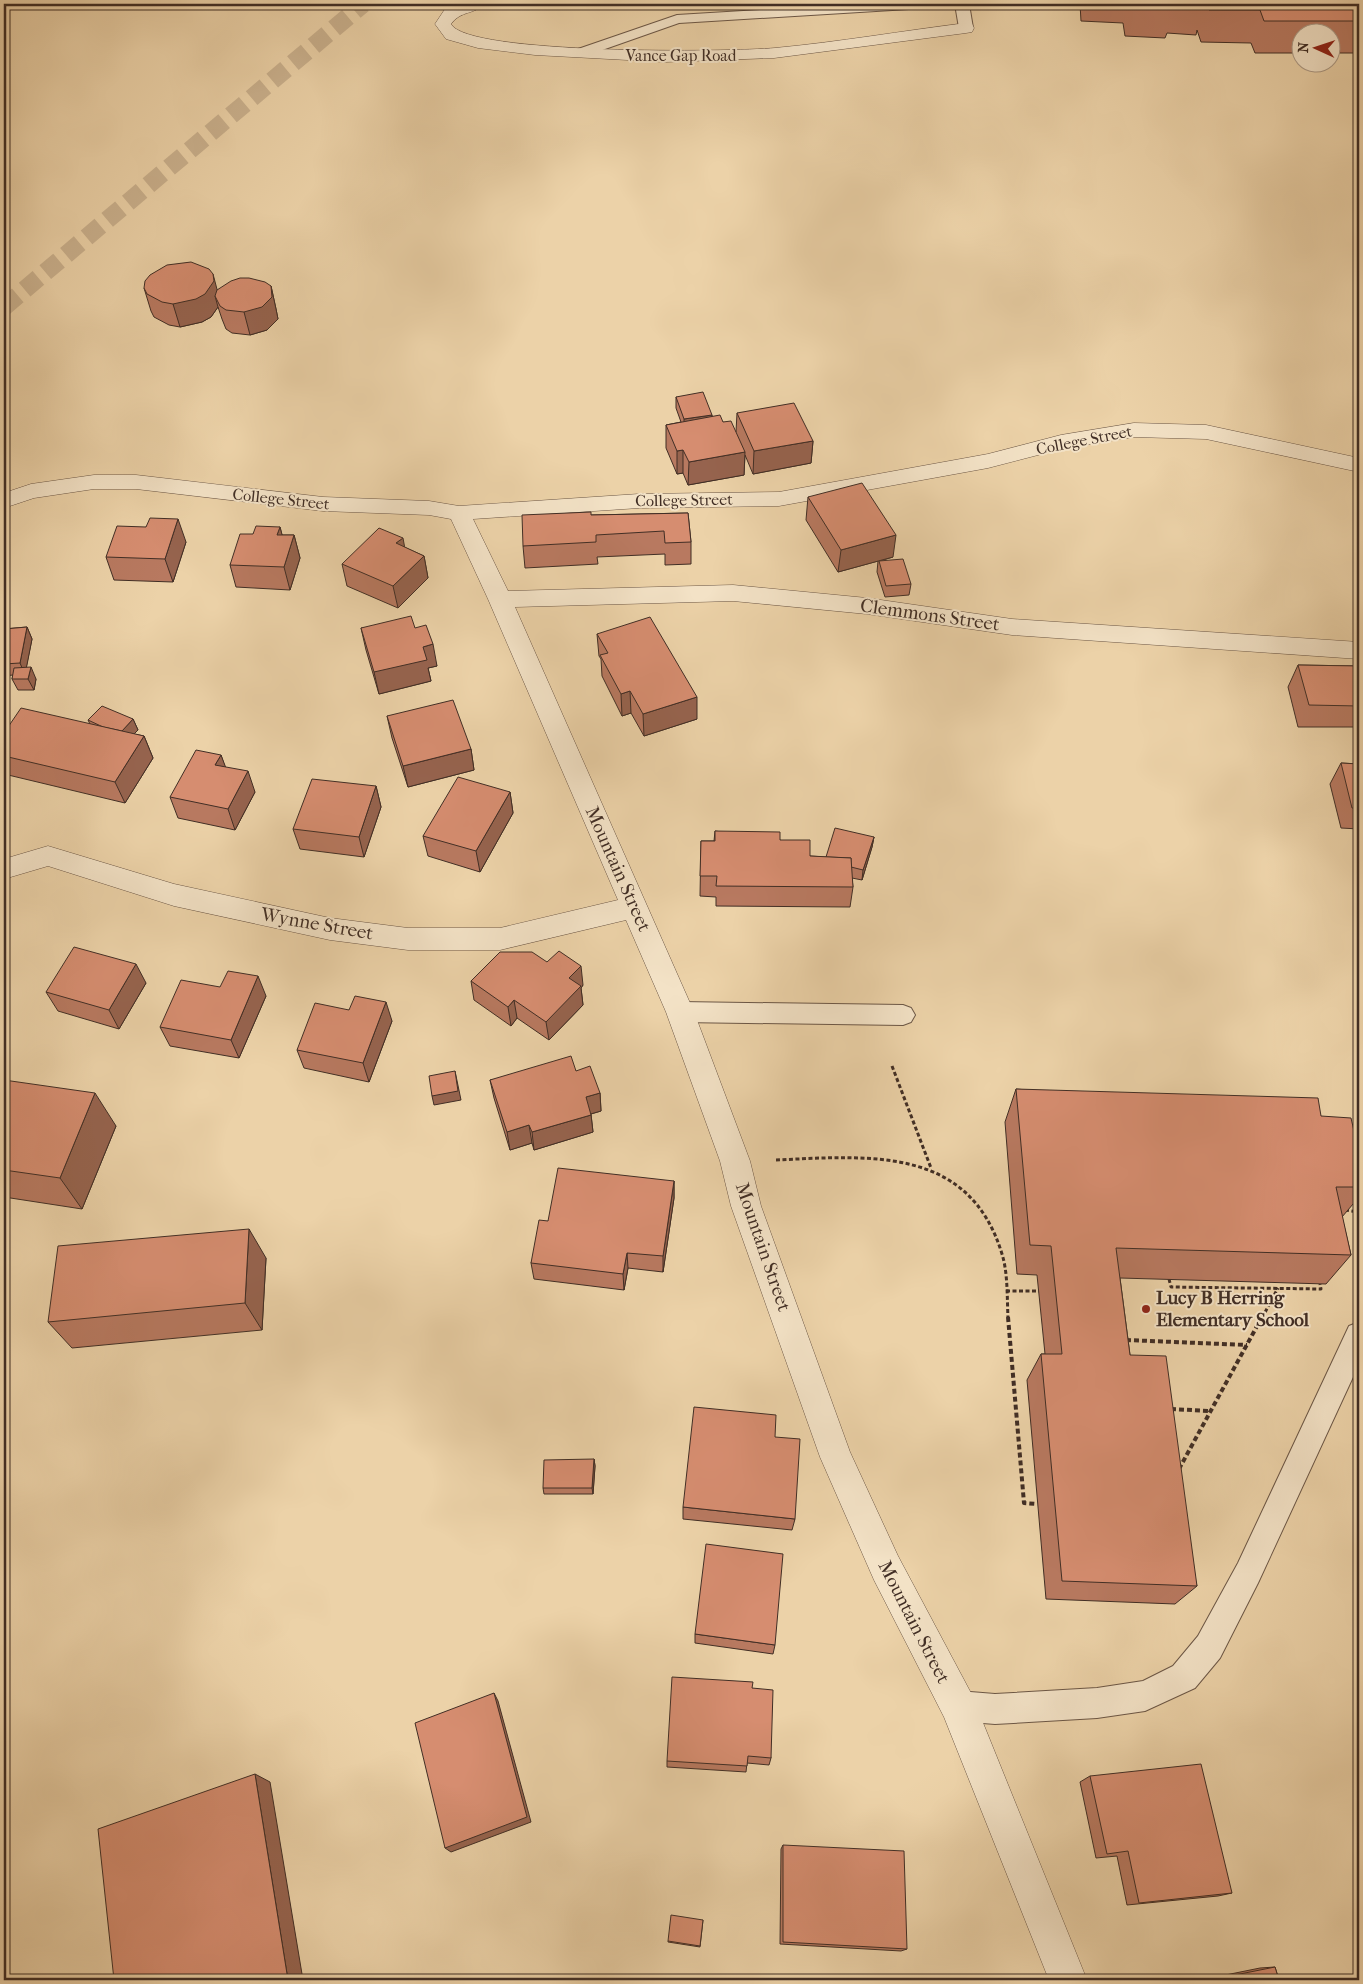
<svg xmlns="http://www.w3.org/2000/svg" width="1363" height="1984" font-family="'IM FELL French Canon',serif">
<style>
.lines{fill:none;stroke-linecap:round;stroke-linejoin:round}
.primary-tunnel{stroke:#cab18e;stroke-width:18;stroke-dasharray:18 9;stroke-linecap:butt}
.service-casing{stroke:#6c5746;stroke-width:2}
.minor-casing{stroke:#6c5746;stroke-width:1}
.path-far1{stroke:#412e25;stroke-width:3;stroke-dasharray:4 2.5;stroke-linecap:butt}
.path{stroke:#412e25;stroke-width:4;stroke-dasharray:5 3;stroke-linecap:butt}
.service{fill:#f3e2c6;fill-rule:evenodd}
.minor{fill:#f3e2c6;fill-rule:evenodd}
.wall{fill:#b87960;stroke:#412e25}
.shaded-wall{fill:#96634e;stroke:#412e25}
.building{fill:#d68d70;stroke:#412e25}
.poi-dot{fill:#8f2418;stroke:#f3e2c6;stroke-width:2}
.labels{text-anchor:middle;dominant-baseline:central;stroke-width:4;stroke-linejoin:round;paint-order:stroke}
.far-street-label{font-size:16px;fill:#412e25;stroke:#f3e2c6}
.street-label{font-size:19px;fill:#412e25;stroke:#f3e2c6}
.poi-label{font-size:19px;font-weight:bold;fill:#412e25;stroke:#f3e2c6;text-anchor:start}
</style>
<rect width="100%" height="100%" fill="#ecd2a8"/>
<filter id="stains"><feTurbulence type="fractalNoise" baseFrequency=".004" numOctaves="4"/><feColorMatrix values="0 0 0 0 .2 0 0 0 0 .09 0 0 0 0 .02 0 0 0 .5 -.17"/></filter>
<radialGradient id="worn" r=".72"><stop offset=".6" stop-color="#630" stop-opacity="0"/><stop offset="1" stop-color="#630" stop-opacity=".3"/></radialGradient>
<g class="lines">
<polyline class="primary-tunnel" points="4,307 363,4"/>
<g class="service-casing">
<g id="service">
<polygon points="859,4 932,4 925,8 679,23 588,55 578,55 576,52 578,49 677,15"/>
<polygon points="955,4 969,4 973,28 971,31 966,32 959,28"/>
<polygon points="680,1002 903,1005 911,1008 915,1015 911,1022 903,1025 680,1022 672,1019 668,1012 672,1005"/>
<polygon points="1359,1322 1359,1364 1258,1583 1220,1658 1195,1688 1145,1711 1097,1718 995,1724 958,1721 947,1717 943,1706 947,1695 958,1691 995,1694 1097,1688 1143,1681 1173,1666 1198,1636 1238,1563 1349,1326"/>
</g>
</g>
<g class="minor-casing">
<g id="minor">
<path d="M460 4H483C475 15 461 10 451 24 467 55 733 52 775 48 839 42 902 31 966 23L972 24 974 28 972 32 966 33 774 58 665 62 535 55 478 48 446 39 435 24 445 9Z"/>
<polygon points="1134,423 1206,425 1359,458 1359,472 1206,439 1134,437 1061,449 988,468 779,506 639,508 473,519 508,591 733,585 867,598 1012,619 1359,642 1359,659 1012,635 867,614 733,601 515,607 694,1012 750,1161 761,1206 850,1452 898,1556 971,1693 1087,1980 1049,1980 944,1717 874,1580 820,1457 731,1206 720,1161 666,1012 626,920 500,950 408,950 330,940 174,906 48,866 4,879 4,859 48,846 174,884 330,918 408,928 500,928 618,900 488,599 451,519 429,515 323,511 136,489 94,489 34,498 4,508 4,493 31,484 94,475 136,475 323,497 429,501 459,506 639,494 779,492 988,454 1061,435"/>
</g>
</g>
<g class="path-far1">
<polyline points="892,1066 931,1168"/>
<path d="M776 1160C868 1156 969 1145 1002 1254 1008 1273 1007 1298 1008 1318"/>
<polyline points="1345,1210 1359,1212"/>
<polyline points="1169,1279 1171,1287 1321,1289 1320,1284"/>
<polyline points="1006,1291 1039,1291"/>
<polyline points="1262,1318 1278,1288"/>
</g>
<g class="path">
<polyline points="1008,1317 1024,1503 1037,1504"/>
<polyline points="1126,1340 1247,1345"/>
<polyline points="1171,1409 1210,1411"/>
<polyline points="1179,1469 1262,1317"/>
</g>
<use href="#service" class="service"/>
<use href="#minor" class="minor"/>
</g>
<g class="wall">
<polygon points="1080,4 1359,4 1359,53 1330,53 1330,32 1300,32 1300,53 1255,53 1251,43 1201,42 1197,30 1196,35 1167,33 1165,38 1125,36 1123,23 1081,21"/>
<polygon points="271,286 276,309 278,319 267,330 250,335 232,333 226,329 222,319 218,307 211,317 202,322 180,327 169,325 154,317 151,311 144,288 218,290"/>
<polygon points="676,397 712,415 712,417 723,422 736,432 737,413 813,441 811,463 753,474 745,455 744,475 688,485 683,473 677,474 666,448 666,425 681,422 676,408"/>
<polygon points="808,497 893,557 880,561 911,584 909,595 885,597 877,572 878,561 838,572 806,520"/>
<polygon points="688,513 691,542 691,564 665,565 665,554 597,557 598,564 525,568 523,546 591,515"/>
<polygon points="146,527 186,542 173,582 114,580 106,557"/>
<polygon points="280,527 282,535 294,535 300,558 290,590 236,587 230,565 253,534"/>
<polygon points="404,547 424,556 428,578 398,608 347,586 342,564"/>
<polygon points="27,627 32,639 26,668 36,679 34,690 18,690 12,679 13,675 4,676 4,629"/>
<polygon points="361,628 415,628 437,666 428,668 431,681 379,694 366,650"/>
<polygon points="597,634 697,719 644,736 631,713 622,716 602,676 601,659 599,656"/>
<polygon points="1298,665 1359,666 1359,727 1298,727 1288,687"/>
<polygon points="387,716 471,749 474,770 408,787 392,738"/>
<polygon points="133,719 138,730 134,734 144,736 153,758 125,803 4,774 4,733 90,724 88,720"/>
<polygon points="221,755 225,767 255,792 235,830 178,818 170,797"/>
<polygon points="1341,763 1359,764 1359,829 1341,828 1330,784"/>
<polygon points="376,786 381,807 364,857 300,849 293,829"/>
<polygon points="510,792 513,813 480,872 428,856 423,836"/>
<polygon points="715,831 780,840 810,856 826,857 874,837 872,847 862,880 852,878 853,887 850,907 716,906 716,897 700,896 701,841 714,841"/>
<polygon points="1359,860 1359,886 1355,868"/>
<polygon points="471,981 583,985 581,988 583,1005 549,1040 517,1018 511,1026 474,1000"/>
<polygon points="146,983 119,1029 58,1011 46,992"/>
<polygon points="266,996 239,1058 170,1046 160,1027"/>
<polygon points="349,1010 392,1021 369,1082 304,1068 297,1050"/>
<polygon points="576,1071 600,1093 601,1111 591,1114 593,1132 534,1150 532,1143 510,1150 494,1098 490,1080"/>
<polygon points="4,1080 116,1126 82,1209 4,1197"/>
<polygon points="1016,1089 1321,1116 1359,1153 1359,1197 1342,1217 1351,1255 1326,1284 1120,1278 1130,1355 1197,1586 1175,1604 1046,1599 1027,1380 1041,1354 1045,1354 1037,1275 1017,1274 1005,1122"/>
<polygon points="674,1181 674,1198 663,1272 628,1268 624,1290 534,1279 531,1263 548,1221"/>
<polygon points="266,1258 262,1330 72,1348 48,1322"/>
<polygon points="594,1459 595,1466 593,1494 544,1494 543,1488"/>
<polygon points="683,1507 795,1519 792,1530 683,1519"/>
<polygon points="695,1634 775,1645 773,1654 695,1643"/>
<polygon points="752,1688 771,1758 769,1765 747,1763 746,1772 667,1767 667,1761"/>
<polygon points="1090,1776 1232,1893 1218,1896 1127,1905 1117,1856 1096,1858 1080,1782"/>
<polygon points="783,1845 907,1949 901,1951 780,1944 781,1849"/>
<polygon points="703,1920 700,1947 668,1942 668,1941"/>
<polygon points="1275,1967 1279,1980 1201,1980 1260,1968"/>
</g>
<g class="shaded-wall">
<polygon points="213,274 219,297 215,296 218,307 211,317 202,322 180,327 173,304"/>
<polygon points="271,286 276,309 278,319 267,330 250,335 244,312"/>
<polygon points="712,415 712,426 684,431 684,419"/>
<polygon points="813,441 811,463 753,474 754,451"/>
<polygon points="683,450 683,473 677,474 677,451"/>
<polygon points="745,452 744,475 688,485 689,462"/>
<polygon points="178,519 186,542 173,582 165,559"/>
<polygon points="280,527 286,550 277,535"/>
<polygon points="294,535 300,558 290,590 284,567"/>
<polygon points="896,535 893,557 838,572 841,550"/>
<polygon points="403,538 407,560 396,543"/>
<polygon points="424,556 428,578 398,608 393,586"/>
<polygon points="27,627 32,639 25,675 20,663"/>
<polygon points="433,644 437,666 428,668 431,681 379,694 374,672 423,647"/>
<polygon points="31,667 36,679 34,690 28,679"/>
<polygon points="630,691 631,713 622,716 621,694"/>
<polygon points="697,697 697,719 644,736 643,714"/>
<polygon points="133,719 138,730 123,745 119,734"/>
<polygon points="144,736 153,758 125,803 115,782"/>
<polygon points="471,749 474,770 408,787 403,766"/>
<polygon points="221,755 229,776 215,765"/>
<polygon points="248,771 255,792 235,830 228,809"/>
<polygon points="376,786 381,807 364,857 359,837"/>
<polygon points="510,792 513,813 480,872 476,851"/>
<polygon points="874,837 872,847 862,880 863,870"/>
<polygon points="136,964 146,983 119,1029 109,1010"/>
<polygon points="581,966 583,985 581,988 583,1005 549,1040 546,1022 569,978"/>
<polygon points="258,976 266,996 239,1058 231,1040"/>
<polygon points="514,1000 517,1018 511,1026 508,1007"/>
<polygon points="386,1002 392,1021 369,1082 363,1063"/>
<polygon points="455,1071 461,1100 434,1105 432,1096"/>
<polygon points="95,1093 116,1126 82,1209 60,1178"/>
<polygon points="600,1093 601,1111 587,1115 586,1097"/>
<polygon points="591,1115 593,1132 534,1150 532,1132"/>
<polygon points="529,1125 532,1143 510,1150 507,1132"/>
<polygon points="674,1181 674,1198 663,1272 663,1256"/>
<polygon points="249,1229 266,1258 262,1330 245,1303"/>
<polygon points="627,1253 628,1268 624,1290 623,1274"/>
<polygon points="594,1459 595,1466 593,1494 592,1488"/>
<polygon points="494,1693 498,1701 531,1822 451,1852 445,1848"/>
<polygon points="255,1774 270,1782 303,1980 288,1980"/>
</g>
<g class="building">
<polygon points="1132,4 1173,4 1173,6"/>
<polygon points="1207,4 1359,4 1359,21 1264,21 1260,10 1209,10"/>
<polygon points="191,262 209,269 213,274 214,281 205,294 196,299 173,304 162,302 147,294 144,288 145,281 150,275 167,265"/>
<polygon points="240,278 249,278 265,282 271,286 272,297 262,307 244,312 226,310 220,306 215,296 217,290 231,281"/>
<polygon points="703,392 712,415 684,419 676,397"/>
<polygon points="794,403 813,441 754,451 737,413"/>
<polygon points="720,415 723,422 731,421 745,452 689,462 683,450 677,451 666,425"/>
<polygon points="862,483 896,535 841,550 808,497"/>
<polygon points="591,512 591,515 688,513 691,542 665,543 664,531 596,535 596,542 523,546 522,515"/>
<polygon points="150,518 178,519 165,559 106,557 117,526 146,527"/>
<polygon points="256,526 280,527 277,535 294,535 284,567 230,565 240,534 253,534"/>
<polygon points="379,528 403,538 396,543 424,556 393,586 342,564"/>
<polygon points="903,559 911,584 886,586 879,561"/>
<polygon points="411,616 415,628 426,625 433,644 423,647 427,660 374,672 361,628"/>
<polygon points="650,617 697,697 643,714 630,691 621,694 600,655 608,653 597,634"/>
<polygon points="27,627 20,663 4,664 4,629"/>
<polygon points="1298,665 1359,666 1359,706 1309,705"/>
<polygon points="31,667 28,679 12,679 14,668"/>
<polygon points="453,700 471,749 403,766 387,716"/>
<polygon points="102,706 133,719 122,731 103,727 88,720"/>
<polygon points="21,708 144,736 115,782 4,756 4,733"/>
<polygon points="196,750 221,755 215,765 248,771 228,809 170,797"/>
<polygon points="1341,763 1359,764 1359,808 1352,808"/>
<polygon points="458,777 510,792 476,851 423,836"/>
<polygon points="312,779 376,786 359,837 293,829"/>
<polygon points="835,828 874,837 863,870 851,867 851,858 826,857"/>
<polygon points="715,831 780,832 780,840 810,840 810,856 851,858 853,887 716,886 717,876 700,876 701,841 715,841"/>
<polygon points="74,947 136,964 109,1010 46,992"/>
<polygon points="559,951 581,966 569,978 581,986 546,1022 514,1000 508,1007 471,981 500,952 532,952 547,962"/>
<polygon points="228,971 258,976 231,1040 160,1027 181,980 220,987"/>
<polygon points="355,996 386,1002 363,1063 297,1050 315,1003 349,1010"/>
<polygon points="571,1056 576,1071 590,1066 600,1093 586,1097 591,1115 532,1132 529,1125 507,1132 490,1080"/>
<polygon points="455,1071 458,1091 432,1096 429,1076"/>
<polygon points="4,1080 95,1093 60,1178 4,1170"/>
<polygon points="1016,1089 1318,1098 1321,1116 1351,1118 1359,1153 1359,1187 1336,1187 1351,1255 1116,1248 1130,1355 1166,1356 1197,1586 1062,1581 1041,1354 1062,1354 1051,1246 1030,1245"/>
<polygon points="558,1168 674,1181 663,1256 627,1253 623,1274 531,1263 539,1220 548,1221"/>
<polygon points="249,1229 245,1303 48,1322 58,1246"/>
<polygon points="694,1407 776,1415 775,1437 800,1439 795,1519 683,1507"/>
<polygon points="594,1459 592,1488 543,1488 544,1460"/>
<polygon points="706,1544 783,1554 775,1645 695,1634"/>
<polygon points="672,1677 753,1682 752,1688 773,1690 771,1758 748,1756 747,1766 667,1761"/>
<polygon points="494,1693 527,1817 445,1848 415,1723"/>
<polygon points="1201,1764 1232,1893 1139,1903 1128,1851 1107,1854 1090,1776"/>
<polygon points="255,1774 288,1980 114,1980 98,1829"/>
<polygon points="783,1845 904,1851 907,1949 783,1942"/>
<polygon points="671,1915 703,1920 700,1946 668,1941"/>
<polygon points="1275,1967 1279,1980 1210,1980"/>
</g>
<circle class="poi-dot" cx="1146" cy="1309" r="5"/>
<g class="labels">
<g class="far-street-label">
<text x="681" y="55">Vance Gap Road</text>
<text transform="translate(1084 440) rotate(-11)">College Street</text>
<text transform="translate(281 499) rotate(6)">College Street</text>
<text transform="translate(684 500) rotate(-1)">College Street</text>
</g>
<g class="street-label">
<text transform="translate(930 615) rotate(8)">Clemmons Street</text>
<text transform="translate(618 869) rotate(66)">Mountain Street</text>
<text transform="translate(317 924) rotate(10)">Wynne Street</text>
<text transform="translate(763 1247) rotate(71)">Mountain Street</text>
<text transform="translate(914 1622) rotate(63)">Mountain Street</text>
</g>
<g class="poi-label">
<text x="1156" y="1298">Lucy B Herring<tspan x="1156" dy="22">Elementary School</tspan></text>
</g>
</g>
<rect width="1363" height="1984" fill="none" stroke="#ecd2a8" stroke-width="20"/>
<rect x="5" y="5" width="1353" height="1974" fill="none" stroke="#412e25" stroke-width="2.5"/>
<rect x="10" y="10" width="1343" height="1964" fill="none" stroke="#412e25"/>
<g transform="translate(1316 48) rotate(273)"><circle r="24" fill="#f3e2c6" stroke="#ac9a86"/>
<path d="M0-4L9 19L0 12L-9 19Z" fill="#8f2418"/>
<text y="-8" font-size="14" font-weight="bold" text-anchor="middle" fill="#412e25">N</text>
</g>
<rect width="100%" height="100%" filter="url(#stains)"/>
<rect width="100%" height="100%" fill="url(#worn)"/>
</svg>
